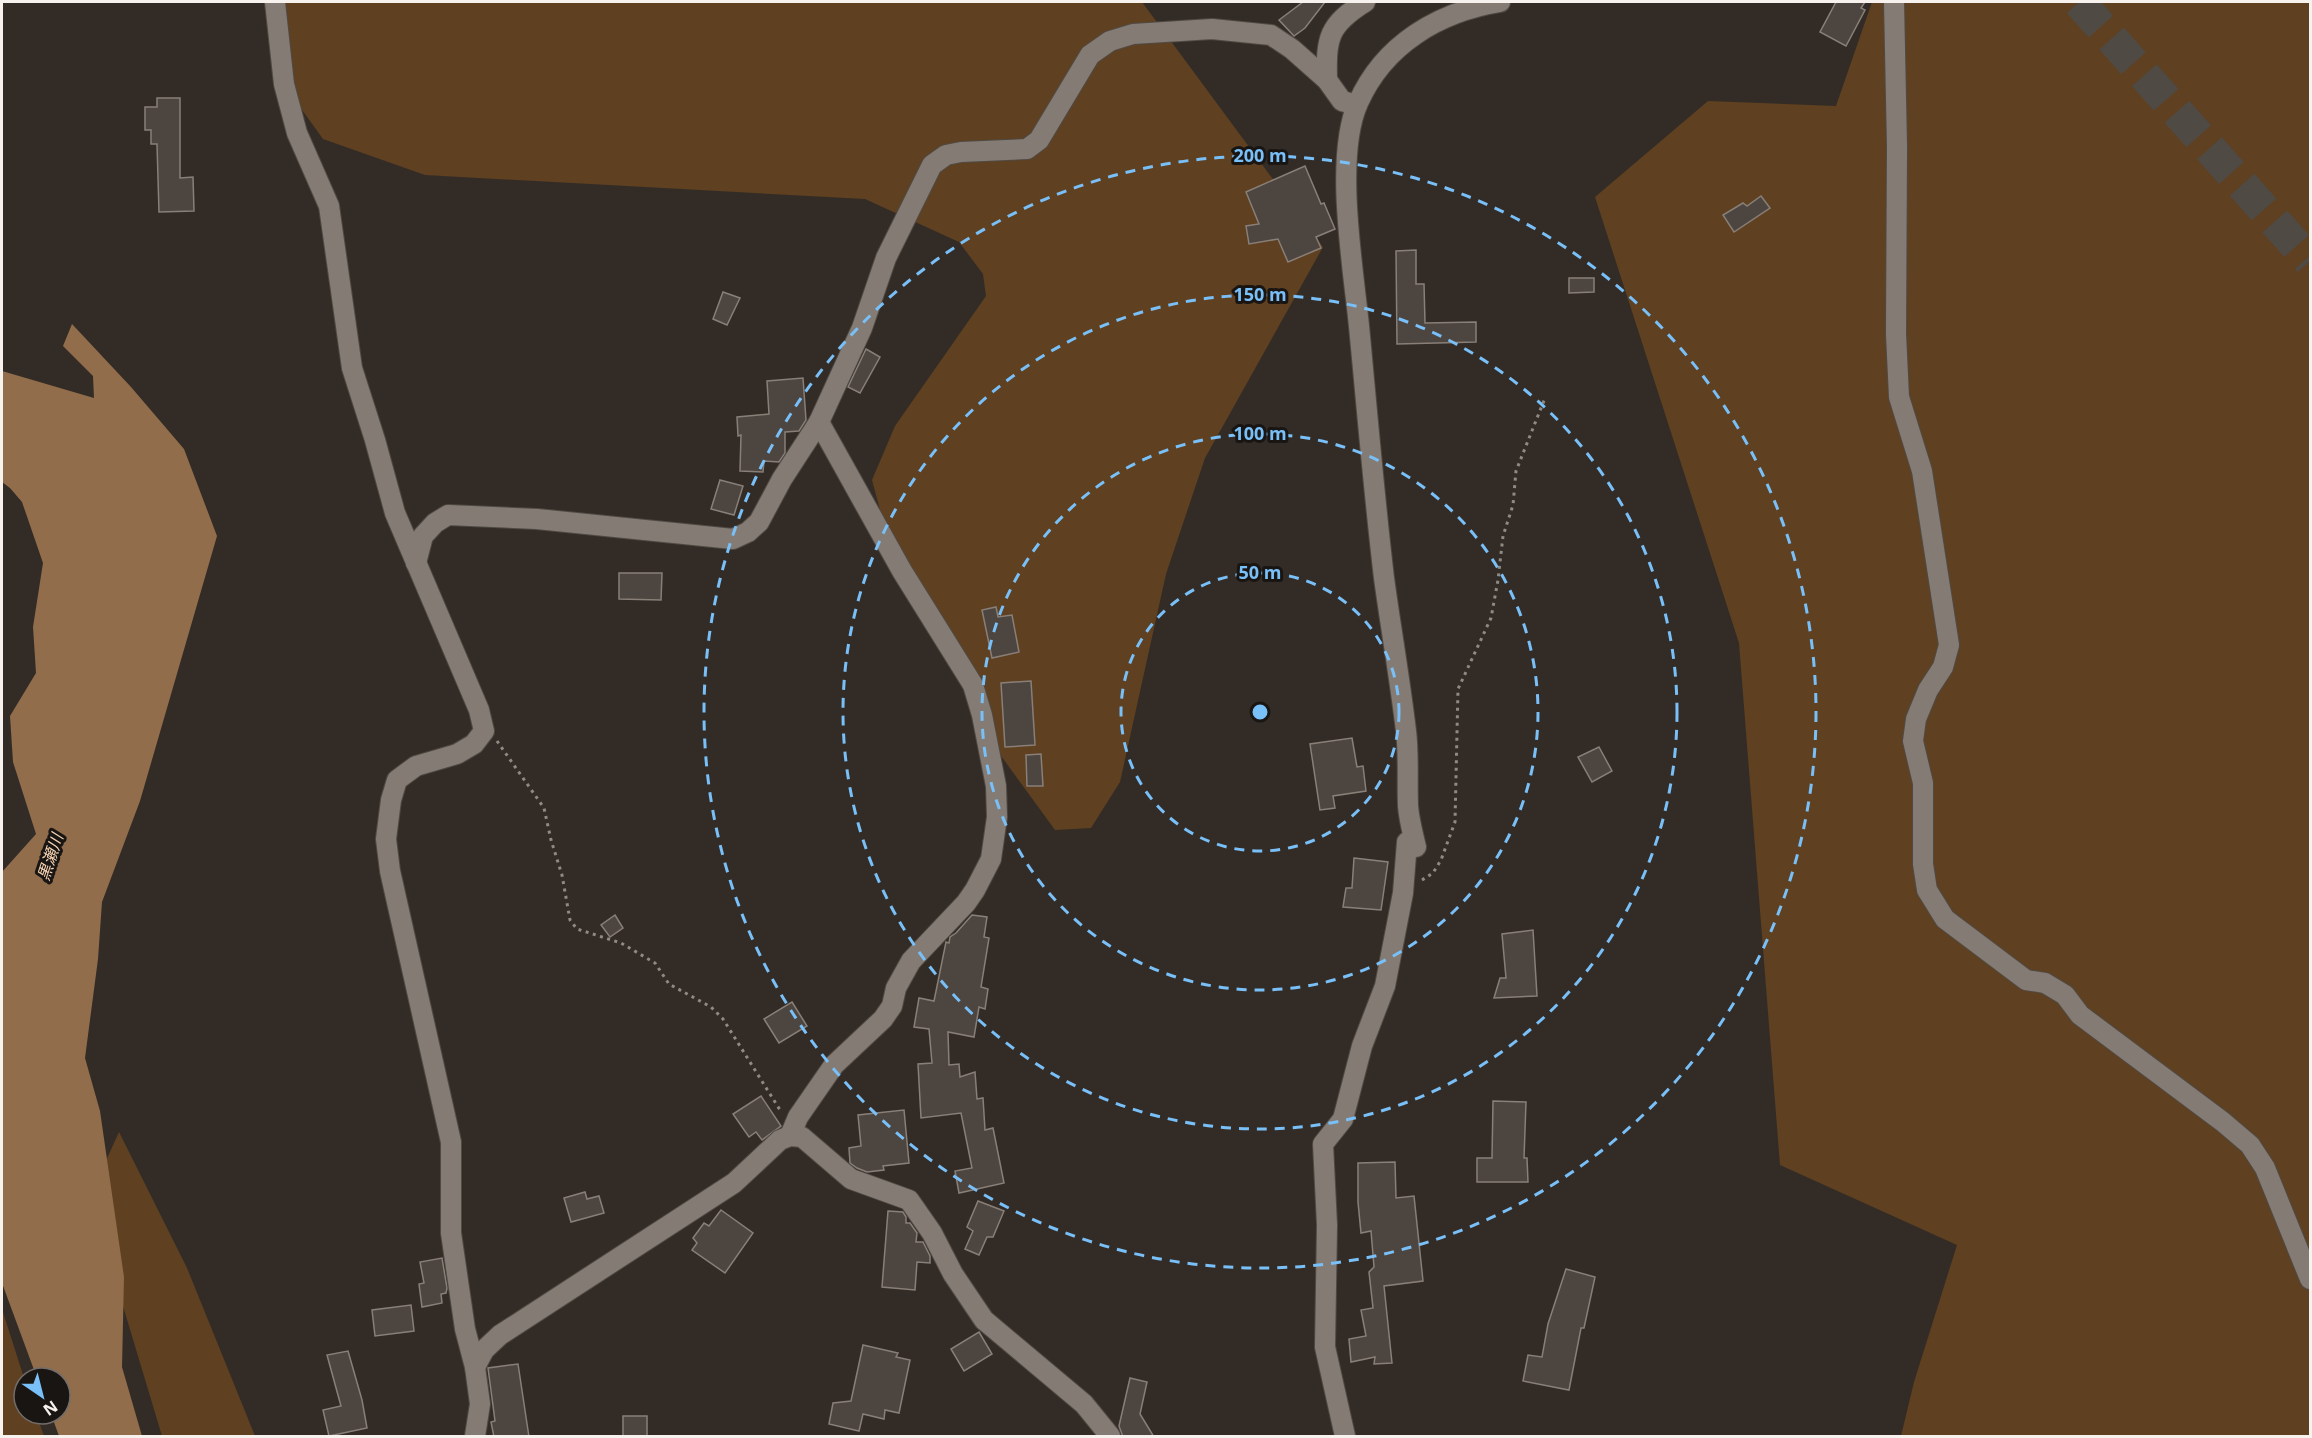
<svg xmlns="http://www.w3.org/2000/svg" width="2312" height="1438" font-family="'Open Sans','Noto Sans JP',sans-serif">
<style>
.green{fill:#5f4020}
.water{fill:#916d4b}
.building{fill:#4d453f;stroke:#887f78;stroke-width:1.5}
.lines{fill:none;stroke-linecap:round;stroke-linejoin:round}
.motorway-tunnel{stroke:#504a44;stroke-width:33;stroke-dasharray:33 16;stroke-linecap:butt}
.minor-casing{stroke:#504a45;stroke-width:22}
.path{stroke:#908a85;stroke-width:3;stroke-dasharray:3 4.5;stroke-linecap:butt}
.minor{stroke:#847c74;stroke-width:20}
.ring{fill:none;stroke:#79bff8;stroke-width:3;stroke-dasharray:10 8}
.labels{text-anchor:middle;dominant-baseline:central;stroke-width:6;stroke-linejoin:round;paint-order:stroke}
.water-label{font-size:16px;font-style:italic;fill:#f7d4b4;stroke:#191513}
.centre{fill:#79bff8;stroke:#191513;stroke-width:3}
.ring-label{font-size:18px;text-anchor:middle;font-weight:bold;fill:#79bff8;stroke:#191513;stroke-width:6;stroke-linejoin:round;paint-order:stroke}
</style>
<rect width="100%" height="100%" fill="#332c26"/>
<g class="green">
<polygon points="274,2 1142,2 1323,247 1205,458 1166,574 1120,782 1091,828 1055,830 996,749 886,532 872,480 895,426 986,296 983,274 959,242 865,199 425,175 323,139 282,82"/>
<polygon points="1872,2 2310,2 2310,1436 1901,1436 1914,1382 1957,1245 1780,1165 1739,643 1595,197 1708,101 1836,106"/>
<polygon points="119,1132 187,1268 255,1436 162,1436 90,1196"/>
<polygon points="2,1309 24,1378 24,1414 36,1414 44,1436 2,1436"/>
</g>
<polygon class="water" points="72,324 131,387 184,449 217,536 140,801 102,902 98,959 85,1058 100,1111 124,1277 122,1367 142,1436 59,1436 51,1414 60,1414 60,1378 37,1378 2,1283 2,872 36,834 13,762 10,716 36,673 33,627 43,563 22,502 10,488 2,482 2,371 94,398 93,376 63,346"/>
<g class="building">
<polygon points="1303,2 1325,2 1305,28 1294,36 1279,20"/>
<polygon points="1836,2 1865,2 1861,8 1865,10 1846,46 1820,32"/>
<polygon points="157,98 180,98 180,178 193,177 194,211 159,212 157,144 151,144 151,130 145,130 145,107 157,107"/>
<polygon points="1305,166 1321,204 1324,203 1335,229 1316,237 1321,248 1288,262 1278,239 1249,244 1246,226 1259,224 1246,192"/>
<polygon points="1761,196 1770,208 1734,232 1723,215 1743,203 1747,206"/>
<polygon points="1416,250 1416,284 1424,284 1425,323 1476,322 1476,342 1397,344 1396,251"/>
<polygon points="1569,278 1594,278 1594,292 1569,293"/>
<polygon points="723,292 740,298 727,325 713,319"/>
<polygon points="866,349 880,357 860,393 848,387"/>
<polygon points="803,378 806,420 799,431 785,432 785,453 779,462 764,461 763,472 740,471 741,435 738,436 737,417 769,414 767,381"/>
<polygon points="720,480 743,486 734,515 711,509"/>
<polygon points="619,573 662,573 661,600 619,599"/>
<polygon points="996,607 998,617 1012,615 1019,652 992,658 982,610"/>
<polygon points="1031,681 1035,745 1005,747 1001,683"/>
<polygon points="1352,738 1357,767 1363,766 1366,791 1333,796 1335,808 1320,810 1310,744"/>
<polygon points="1599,747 1612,771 1592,782 1578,757"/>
<polygon points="1041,754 1043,786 1027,786 1026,755"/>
<polygon points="1354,858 1388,862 1381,910 1343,907 1346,888 1352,888"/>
<polygon points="615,915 623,928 610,937 601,925"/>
<polygon points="972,915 987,917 984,937 989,938 981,987 988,989 985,1009 979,1007 974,1037 948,1032 949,1065 959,1064 960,1077 975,1072 977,1099 983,1098 985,1130 993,1128 1004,1183 959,1193 955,1171 972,1168 961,1113 921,1118 918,1064 932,1063 929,1029 914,1027 919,998 934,1001 946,942 949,943 950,937 956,933"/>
<polygon points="1533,930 1537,996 1494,998 1500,978 1506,978 1502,934"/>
<polygon points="792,1002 807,1026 779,1043 764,1019"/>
<polygon points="761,1096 781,1126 762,1140 756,1132 749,1137 733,1114"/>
<polygon points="1493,1101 1526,1102 1524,1158 1527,1158 1528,1182 1477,1182 1477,1158 1492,1158"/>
<polygon points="904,1110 909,1163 883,1166 884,1170 867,1172 857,1168 850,1163 849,1148 861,1146 858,1115"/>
<polygon points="1395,1162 1396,1198 1414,1196 1423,1281 1384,1286 1392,1363 1374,1364 1375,1357 1351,1362 1349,1339 1366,1336 1361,1310 1373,1308 1369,1272 1374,1267 1371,1231 1361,1233 1358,1202 1358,1163"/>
<polygon points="585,1192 587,1199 599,1196 604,1213 571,1222 564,1198"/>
<polygon points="978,1201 1004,1211 993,1237 987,1237 979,1255 965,1249 973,1231 967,1227"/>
<polygon points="721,1210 753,1233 725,1273 692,1250 697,1243 693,1238 704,1223 709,1226"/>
<polygon points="888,1211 903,1212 906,1217 906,1223 910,1223 917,1233 916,1242 923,1242 930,1256 930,1263 917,1262 915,1290 882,1287"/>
<polygon points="442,1258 447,1288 446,1293 441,1294 442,1303 422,1307 419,1284 424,1283 420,1262"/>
<polygon points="1566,1269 1595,1277 1584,1328 1581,1328 1569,1390 1523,1381 1528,1355 1542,1357 1548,1324"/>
<polygon points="411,1305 414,1331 375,1336 372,1310"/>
<polygon points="979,1332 992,1354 964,1371 951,1349"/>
<polygon points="863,1345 898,1353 896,1357 910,1360 899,1413 885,1410 884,1419 863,1414 859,1431 829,1424 833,1403 851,1401"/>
<polygon points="348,1351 362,1400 367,1428 329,1436 323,1410 341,1406 327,1355"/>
<polygon points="518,1364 529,1437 494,1437 491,1422 495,1421 488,1368"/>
<polygon points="1130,1378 1147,1382 1140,1414 1154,1437 1123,1437 1119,1426"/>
<rect x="623" y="1416" width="24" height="21"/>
</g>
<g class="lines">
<polyline class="motorway-tunnel" points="2079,2 2310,261"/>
<g class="minor-casing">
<g id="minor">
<polyline points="275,2 284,84 297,133 329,206 352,368 375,440 395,513 479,710 484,731 474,744 457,754 416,766 397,780 391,800 386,839 390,871 451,1142 451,1233 465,1329 475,1367 480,1404 475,1436"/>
<polyline points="1894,2 1897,147 1896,334 1899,397 1922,471 1949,645 1943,667 1928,690 1916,719 1913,741 1923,783 1923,864 1927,890 1945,919 2026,980 2045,983 2065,995 2080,1015 2223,1122 2250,1145 2265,1168 2310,1279"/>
<path d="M1327 80C1326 38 1328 25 1365 2"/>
<polyline points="416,563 423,536 435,523 448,515 537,519 733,539 748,532 759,522 782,479 819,422 862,328 886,258 932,165 946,155 961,152 1027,149 1039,140 1090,55 1110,41 1133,34 1212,29 1271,35 1292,49 1327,80 1342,101 1357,105"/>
<polyline points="790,1136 798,1117 834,1065 883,1019 892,1006 896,988 911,961 966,903 975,890 991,859 997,817 996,786 982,715 973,685 902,571 819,422"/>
<polyline points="475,1367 484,1350 500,1335 734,1183 780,1140 790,1136 802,1137 851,1179 909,1200 932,1233 953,1274 984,1320 1084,1404 1110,1436"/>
<path d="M1345 1436 1325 1347 1327 1225 1323 1144 1343 1119 1362 1046 1385 986 1403 893 1407 842 1416 847C1413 834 1409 820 1408 806 1407 781 1409 755 1406 731 1400 680 1391 629 1384 578 1374 494 1367 410 1359 326 1353 266 1334 157 1358 103 1384 44 1439 12 1500 2"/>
</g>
</g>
<g class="path">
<polyline points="497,741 544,808 551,840 562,875 570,920 577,929 621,943 655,963 669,984 711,1007 723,1019 780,1110"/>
<polyline points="1422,880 1433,873 1441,860 1455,822 1458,689 1491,618 1498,580 1503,536 1513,505 1516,471 1545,398"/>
</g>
<use href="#minor" class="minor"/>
</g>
<g class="ring">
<circle cx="1260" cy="712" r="139"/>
<circle cx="1260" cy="712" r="278"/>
<circle cx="1260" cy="712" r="417"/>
<circle cx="1260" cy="712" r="556"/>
</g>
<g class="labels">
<g class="water-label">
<text transform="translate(50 857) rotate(-72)">黒瀬川</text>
</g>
</g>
<circle cx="1260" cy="712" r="9" class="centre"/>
<g class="ring-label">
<text x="1260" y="162">200 m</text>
<text x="1260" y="301">150 m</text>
<text x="1260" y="440">100 m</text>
<text x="1260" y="579">50 m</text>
</g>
<rect width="2312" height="1438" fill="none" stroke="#f7f2ee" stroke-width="6"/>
<g transform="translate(42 1396) rotate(145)"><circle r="28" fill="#191513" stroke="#726d6b" stroke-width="1.5"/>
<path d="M0-4.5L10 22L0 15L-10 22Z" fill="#79bff8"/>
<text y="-9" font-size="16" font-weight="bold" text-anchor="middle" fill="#f7f2ee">N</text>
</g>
</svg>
